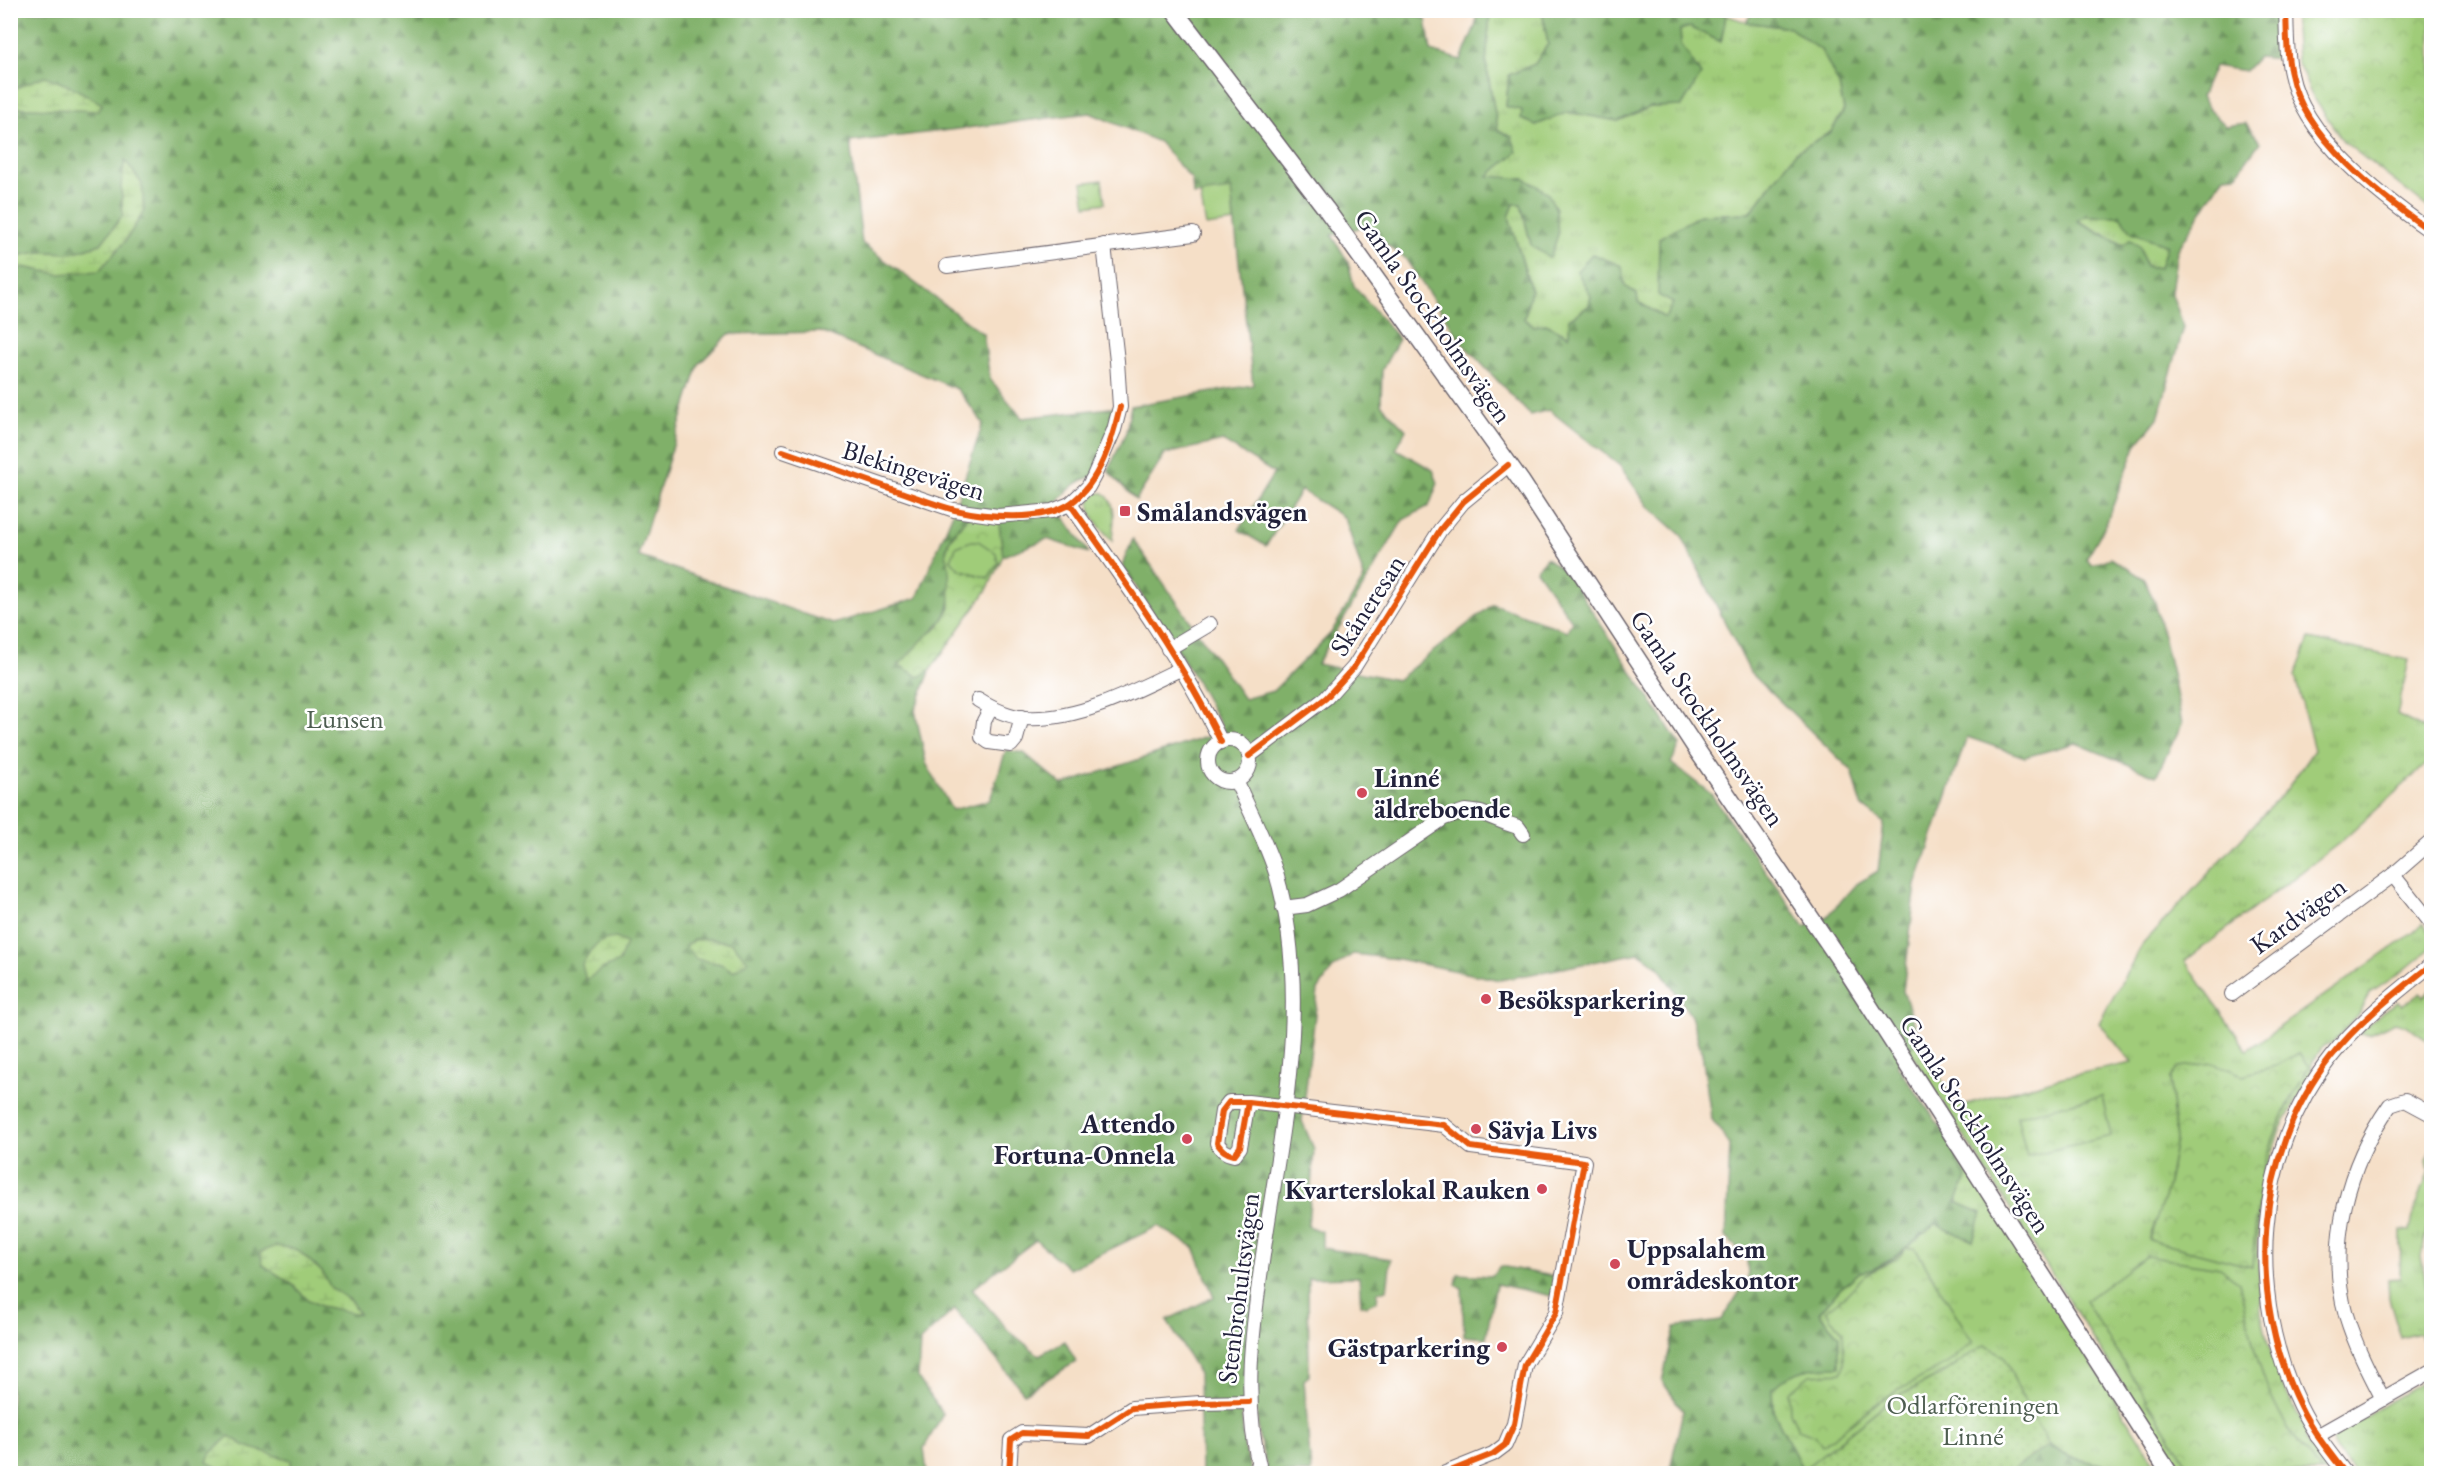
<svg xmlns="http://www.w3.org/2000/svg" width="2442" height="1484" font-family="'EB Garamond',serif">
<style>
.grass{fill:url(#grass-tufts);stroke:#61775a;stroke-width:1.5;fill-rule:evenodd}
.forest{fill:url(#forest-firs);stroke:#516952;stroke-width:1.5;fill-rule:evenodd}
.wetland{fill:url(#wetland-marsh);stroke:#61775a;stroke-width:1.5}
.park{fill:url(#park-crowns);stroke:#61775a;stroke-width:1.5}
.garden{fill:url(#garden-dots);stroke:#61775a;stroke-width:1.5}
.pitch{fill:#a0cc79;stroke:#61775a;stroke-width:1.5}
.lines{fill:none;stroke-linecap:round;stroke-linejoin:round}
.minor-casing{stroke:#6c646c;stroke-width:16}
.major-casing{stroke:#6c646c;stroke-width:19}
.minor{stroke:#fff;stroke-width:14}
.major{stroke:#fff;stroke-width:16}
.cycleway-casing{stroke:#fff;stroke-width:10}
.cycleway{stroke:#e8590c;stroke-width:6}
.poi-dot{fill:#d1495b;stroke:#fff;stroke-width:2}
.labels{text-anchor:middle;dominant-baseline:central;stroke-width:5;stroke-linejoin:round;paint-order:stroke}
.street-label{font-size:27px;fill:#22223b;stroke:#fff}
.poi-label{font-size:27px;font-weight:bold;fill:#22223b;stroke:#fff;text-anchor:start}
.park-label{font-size:27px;fill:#4e5e51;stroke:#fff}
</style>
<defs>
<pattern id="grass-tufts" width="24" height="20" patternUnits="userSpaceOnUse" patternTransform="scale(1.5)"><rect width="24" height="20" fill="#a0cc79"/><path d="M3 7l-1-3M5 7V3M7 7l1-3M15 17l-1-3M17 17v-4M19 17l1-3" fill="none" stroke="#8aaf6a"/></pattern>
<pattern id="forest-firs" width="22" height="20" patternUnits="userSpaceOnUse" patternTransform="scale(1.5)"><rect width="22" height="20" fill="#80b069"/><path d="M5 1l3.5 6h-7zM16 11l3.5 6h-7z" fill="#688f58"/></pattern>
<pattern id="wetland-marsh" width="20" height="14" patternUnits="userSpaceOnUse" patternTransform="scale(1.5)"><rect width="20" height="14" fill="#a0cc79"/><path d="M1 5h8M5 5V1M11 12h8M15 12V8" fill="none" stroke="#8aaf6a"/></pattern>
<pattern id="park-crowns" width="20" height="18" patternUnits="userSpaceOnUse" patternTransform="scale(1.5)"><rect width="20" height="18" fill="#a0cc79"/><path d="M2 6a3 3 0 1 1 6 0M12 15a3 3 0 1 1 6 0" fill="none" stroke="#8aaf6a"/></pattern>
<pattern id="garden-dots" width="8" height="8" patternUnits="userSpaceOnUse" patternTransform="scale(1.5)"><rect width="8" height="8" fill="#a0cc79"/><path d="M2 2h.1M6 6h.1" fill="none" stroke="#8aaf6a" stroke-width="1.8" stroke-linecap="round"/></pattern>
</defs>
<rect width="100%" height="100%" fill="#fff"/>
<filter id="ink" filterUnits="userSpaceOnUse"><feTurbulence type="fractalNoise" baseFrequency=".0167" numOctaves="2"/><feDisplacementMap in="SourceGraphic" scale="12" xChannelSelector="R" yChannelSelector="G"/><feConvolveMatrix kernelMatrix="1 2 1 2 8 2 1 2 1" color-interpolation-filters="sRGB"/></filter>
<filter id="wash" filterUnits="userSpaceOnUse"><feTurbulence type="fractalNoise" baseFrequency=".008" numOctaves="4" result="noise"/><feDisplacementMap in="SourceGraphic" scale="24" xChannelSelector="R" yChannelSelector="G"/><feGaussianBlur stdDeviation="1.35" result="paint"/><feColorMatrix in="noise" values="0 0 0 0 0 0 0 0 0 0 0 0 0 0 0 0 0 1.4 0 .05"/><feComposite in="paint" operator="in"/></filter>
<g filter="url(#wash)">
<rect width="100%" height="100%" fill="#f5dfc7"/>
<g class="grass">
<polygon points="1490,11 1542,11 1548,44 1535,64 1509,75 1506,107 1523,110 1536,125 1568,112 1618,121 1650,107 1682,106 1700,75 1681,44 1680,29 1690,27 1721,42 1726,15 1746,22 1790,28 1822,51 1839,85 1844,110 1831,132 1796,152 1750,213 1700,215 1673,303 1665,318 1638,302 1637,294 1624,286 1577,271 1591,296 1589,306 1569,319 1570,336 1546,324 1534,326 1524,320 1531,290 1509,217 1514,204 1521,204 1531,245 1556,209 1487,177 1512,137 1498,131 1486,64"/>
<polygon points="2084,216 2120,216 2133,232 2167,245 2160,268 2145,266 2140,246 2130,240 2124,245 2077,220"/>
<path d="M1097 493H1104C1119 506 1113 523 1112 541 1102 529 1078 506 1097 493Z"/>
<path d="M2309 639 2409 660 2397 715 2431 732V760L2342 841 2185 961 2247 1050 2414 932 2423 923 2431 933V948L2403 971 2369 994 2357 1016 2332 1043 2323 1046 2312 1063 2311 1073 2279 1132 2270 1161 2261 1201 2257 1245 2261 1312 2268 1344 2282 1384 2306 1430V1440L2315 1454 2323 1456 2338 1473H2179L1909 1050 1919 1037 1956 1107 2063 1077 2132 1063 2099 1023 2142 945 2287 789 2314 750 2295 676ZM2299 1053 2309 1067C2292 1097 2276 1127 2266 1160 2257 1195 2255 1231 2252 1266L2150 1240 2167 1189 2176 1140 2170 1078 2243 1075 2276 1066Z"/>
<polygon points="2431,989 2431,1043 2405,1025 2395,1022 2370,1034 2359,1034 2383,1011 2398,1002 2402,1006 2421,992 2424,997"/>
<polygon points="2431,1151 2431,1209 2421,1257 2431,1307 2431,1360 2419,1333 2401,1338 2389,1298 2388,1280 2400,1279 2401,1230 2410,1231 2414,1212 2429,1171 2427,1160"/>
<path d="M1958 1152 2161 1473H2120L2114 1467 2069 1457 2049 1445 2024 1402 2004 1356 1985 1346 1942 1374 1888 1402 1803 1470 1773 1411 1772 1388 1792 1374 1815 1367 1839 1336 1819 1313 1840 1289 1860 1272 1872 1270 1892 1259 1936 1224 1973 1241C1961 1213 1948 1184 1958 1152Z"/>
<polygon points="2431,1376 2431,1473 2355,1473 2332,1446 2333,1436"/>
</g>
<g class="forest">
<path d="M1387 10 1388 15 1413 14 1426 19 1431 51 1461 60 1476 24V11H1490L1486 64 1498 130 1512 137 1517 152 1488 176 1525 179 1547 192 1556 209 1558 235 1550 258 1531 245 1521 204H1514L1509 217 1531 290 1524 319 1534 326 1546 324 1569 336V319L1589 306 1591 296 1577 271 1592 254 1622 266 1625 286 1637 294 1638 302 1665 318 1673 303 1658 295 1659 238 1700 215 1750 213 1796 152 1831 132 1844 110 1839 85 1822 51 1790 28 1746 22 1753 11H2280L2281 59 2258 57 2245 71 2214 66 2201 97 2208 108 2226 126 2246 123 2260 142 2236 175 2224 176 2177 251 2171 292 2184 327 2158 418 2137 444 2105 526 2086 559 2092 565 2111 558 2143 578 2155 602 2173 678 2182 724 2156 776 2076 743 2025 757 1967 737 1916 885 1903 991 1919 1037 1897 1065 1958 1152 1956 1161 1967 1178 1956 1202 1982 1213 1973 1241 1935 1224 1892 1259 1872 1270 1860 1272 1840 1289 1819 1313 1839 1336V1367C1807 1367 1798 1369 1772 1388L1773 1411 1803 1470 1799 1473H1669L1683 1411 1662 1381 1675 1327 1721 1321 1748 1279 1747 1258 1726 1237 1730 1145 1711 1118 1702 1053 1691 1016 1658 966 1639 953 1500 980 1398 959 1353 954 1333 968 1318 990 1302 1121 1314 1149 1308 1226 1322 1232V1248L1391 1259 1387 1290 1378 1291 1377 1301 1366 1306 1361 1304 1359 1277 1308 1278 1309 1376 1304 1380 1311 1473H1268L1259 1437 1255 1398 1241 1406 1244 1446 1252 1473H1201L1199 1374 1167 1320 1214 1297 1194 1247 1158 1226 1069 1269 1036 1240 972 1289 1008 1330 1039 1355 1065 1341 1076 1362 1024 1393 955 1309 920 1341 918 1378 943 1414 924 1448 927 1473H11V273L22 267 59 274 126 240 121 186 123 215 101 244 72 253 40 252 11 257V107L98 111 102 105 74 88H18L11 90V11ZM1090 113 1159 142 1192 180 1193 195 1231 191 1253 385 1131 406 1126 432 1108 471 1136 500 1165 454 1223 441 1274 473 1239 530 1266 546 1301 490 1345 518 1364 578 1331 633 1273 691 1244 699 1133 539 1122 565 1189 668 1224 731 1062 785 1024 753 1006 750 990 800 952 810 926 763 915 710 931 669 925 637C952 618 953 598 949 566 948 562 946 557 946 552 947 537 962 523 971 513L998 516 1003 556 1047 539 1089 553 1061 512 1052 510C1064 494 1075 480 1094 476L1120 407 1022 418 990 379 983 334 862 243 850 142ZM2085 216H2120L2132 232 2167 245 2160 268 2145 266 2140 246 2130 240 2123 245 2078 221ZM1363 227 1405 258 1463 344 1530 415 1549 410 1620 466 1648 506 1681 535 1750 672 1852 771 1862 806 1884 823 1878 871 1855 885 1828 916 1805 927 1711 794 1671 763 1680 745 1565 570 1546 558 1536 570 1572 621 1567 631 1493 604 1397 680 1317 664 1403 520 1429 506 1438 483 1433 470 1396 449 1406 430 1381 404 1382 370 1399 339 1354 286 1348 262 1332 235ZM821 332 957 389 983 423 954 510 917 598 833 624 638 556 699 364 729 334ZM711 939 732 943 747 961 733 971 694 940ZM296 1249 322 1272 331 1288 350 1300 358 1313 321 1306 307 1299 292 1284 263 1265Z"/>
<polygon points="1714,11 1726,15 1721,42 1690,27 1680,30 1681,44 1701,75 1682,106 1650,107 1618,121 1568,112 1536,125 1521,119 1522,110 1506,107 1509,75 1535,64 1548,44 1542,11"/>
<polygon points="1500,1266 1557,1277 1552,1296 1496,1284 1486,1338 1464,1336 1462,1288 1456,1285 1458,1274 1491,1276"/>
<polygon points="2049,1445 2069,1457 2114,1467 2120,1473 2007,1473"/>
</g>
<g class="wetland">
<polygon points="45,76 74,88 102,104 98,111 11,107 11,90"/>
<polygon points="125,160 142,184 144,211 126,240 99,271 59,274 23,267 11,273 11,257 40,252 72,253 101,244 123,215 121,186"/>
<path d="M616 938 626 943 619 962 602 969 586 980 582 965C590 949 597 939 616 938Z"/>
<polygon points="711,939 732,943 748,961 733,971 721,964 696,959 685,946 694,940"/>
<polygon points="276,1246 296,1249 322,1272 331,1288 350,1300 359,1314 321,1306 307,1299 292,1284 263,1265 260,1252"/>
<polygon points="229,1436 245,1446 291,1460 291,1473 228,1473 207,1462 210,1454"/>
</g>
<g class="park">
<polygon points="2294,11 2431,11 2431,210 2343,141 2311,94 2297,61"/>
<polygon points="1102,180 1105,203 1086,206 1082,183"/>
<polygon points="971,513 998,516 1003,556 987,590 931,669 919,677 899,665 925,637 939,627 950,607 949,567 946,552 950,539"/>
<path d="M2299 1053 2309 1067C2292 1097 2275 1127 2266 1161 2257 1195 2255 1232 2252 1267L2149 1240 2167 1189 2176 1140 2170 1078 2179 1067 2213 1063 2243 1075 2276 1066Z"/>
<polygon points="2102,1096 2111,1136 2027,1156 2017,1116"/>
<polygon points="1906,1248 1915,1248 1973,1342 1948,1363 1881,1400 1822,1446 1815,1435 1798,1429 1790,1412 1789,1392 1810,1375 1841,1373 1844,1365 1843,1331 1830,1318 1827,1310 1846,1295 1864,1276 1898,1258"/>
<path d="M2146 1256 2219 1268 2239 1282C2250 1331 2260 1386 2288 1428 2299 1444 2311 1459 2322 1473H2193L2085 1301Z"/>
</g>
<polygon class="garden" points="1985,1345 2004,1356 2024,1402 2049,1445 2007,1473 1799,1473 1888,1402 1942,1374"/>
<g class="pitch">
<polygon points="1231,190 1234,222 1206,226 1200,194"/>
<polygon points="971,541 978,541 996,553 998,563 988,578 959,569 951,560 956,547"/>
</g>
</g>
<g filter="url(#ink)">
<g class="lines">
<g class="minor-casing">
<g id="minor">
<path d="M2286 10C2287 32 2286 54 2291 74 2303 137 2382 197 2432 232"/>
<polyline points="947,266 1193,234"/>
<polyline points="783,451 954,510 998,516 1052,511 1070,504 1088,487 1094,476 1114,430 1120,407 1117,361 1104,245"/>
<path d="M1070 504C1124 580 1181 658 1221 742"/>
<polyline points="1168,649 1210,624"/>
<path d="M978 700C991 708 1010 717 1026 718 1078 721 1135 691 1180 669"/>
<polyline points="991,708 984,721 982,737 989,742 1011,745 1016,739 1022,717"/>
<circle cx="1229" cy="761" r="21"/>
<polyline points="1249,756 1326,698 1354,667 1440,530 1463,502 1508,465"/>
<path d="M1236 781C1250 811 1266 842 1276 873 1312 995 1282 1126 1264 1248 1253 1325 1241 1397 1261 1474"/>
<polyline points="2393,875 2432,924"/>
<polyline points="1283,908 1307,905 1339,890 1444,818 1465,811 1481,813 1506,823 1518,827 1523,834"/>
<polyline points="2232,994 2393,875 2432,841"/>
<path d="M1248 1102H1229L1222 1111 1217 1143C1222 1150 1225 1153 1234 1155L1240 1147 1248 1102 1444 1125 1471 1147 1584 1162 1556 1313 1525 1365 1514 1424 1505 1445 1493 1454 1443 1474"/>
<path d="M2383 1399C2369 1372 2355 1345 2346 1315 2326 1244 2348 1164 2390 1105L2405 1100 2431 1114"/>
<polyline points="2317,1436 2432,1371"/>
<polyline points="1009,1474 1011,1440 1022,1433 1089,1436 1132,1408 1200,1403 1249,1402"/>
<path d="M2346 1474C2329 1452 2312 1431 2300 1406 2246 1297 2254 1154 2331 1057 2359 1021 2396 993 2432 964"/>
</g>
</g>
<g class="major-casing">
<polyline id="major" points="1174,10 1326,209 1521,481 1697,750 1847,971 2170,1474"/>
</g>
<use href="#minor" class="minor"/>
<use href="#major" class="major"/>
<g class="cycleway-casing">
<g id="cycleway">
<path d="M2286 10C2287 32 2286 54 2291 74 2303 137 2382 197 2432 232"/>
<path d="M783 451C820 464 857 477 895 490 914 496 935 505 955 510 986 517 1044 522 1071 503 1100 482 1112 440 1120 407"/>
<path d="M1070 504C1124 580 1181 658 1221 742"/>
<polyline points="1249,756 1326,698 1354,667 1440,530 1463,502 1508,465"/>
<path d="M1248 1102H1229L1222 1111 1217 1143C1222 1150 1225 1153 1234 1155L1240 1147 1248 1102 1444 1125 1471 1147 1584 1162 1556 1313 1525 1365 1514 1424 1505 1445 1493 1454 1443 1474"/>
<polyline points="1009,1474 1011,1440 1022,1433 1089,1436 1132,1408 1200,1403 1249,1402"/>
<path d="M2346 1474C2329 1452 2312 1431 2300 1406 2246 1297 2254 1154 2331 1057 2359 1021 2396 993 2432 964"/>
</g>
</g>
<use href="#cycleway" class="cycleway"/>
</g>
</g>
<g class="poi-dot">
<rect x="1119" y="505" width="12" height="12" rx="3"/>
<circle cx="1362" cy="793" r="6"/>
<circle cx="1486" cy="999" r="6"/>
<circle cx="1476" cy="1129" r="6"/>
<circle cx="1187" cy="1139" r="6"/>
<circle cx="1542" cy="1189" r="6"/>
<circle cx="1615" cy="1264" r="6"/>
<circle cx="1502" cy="1347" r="6"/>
</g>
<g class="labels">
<g class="street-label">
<text transform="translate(1434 316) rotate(55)">Gamla Stockholmsvägen</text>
<text transform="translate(914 470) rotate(17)">Blekingevägen</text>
<text transform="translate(1367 605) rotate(-57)">Skåneresan</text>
<text transform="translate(1708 718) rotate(56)">Gamla Stockholmsvägen</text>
<text transform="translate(2298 915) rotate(-36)">Kardvägen</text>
<text transform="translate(1976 1124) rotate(57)">Gamla Stockholmsvägen</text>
<text transform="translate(1238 1288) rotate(-83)">Stenbrohultsvägen</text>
</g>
<g class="poi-label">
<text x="1137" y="511">Smålandsvägen</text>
<text x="1374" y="777">Linné<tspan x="1374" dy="31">äldreboende</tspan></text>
<text x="1498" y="999">Besöksparkering</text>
<text x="1175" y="1123" text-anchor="end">Attendo<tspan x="1175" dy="31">Fortuna-Onnela</tspan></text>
<text x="1488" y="1129">Sävja Livs</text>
<text x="1530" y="1189" text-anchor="end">Kvarterslokal Rauken</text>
<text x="1627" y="1248">Uppsalahem<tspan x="1627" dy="31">områdeskontor</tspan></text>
<text x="1490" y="1347" text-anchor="end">Gästparkering</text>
</g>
<g class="park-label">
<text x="345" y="718">Lunsen</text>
<text x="1973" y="1404">Odlarföreningen<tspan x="1973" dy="31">Linné</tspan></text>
</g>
</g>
<rect width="2442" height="1484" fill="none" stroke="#fff" stroke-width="36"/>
</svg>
